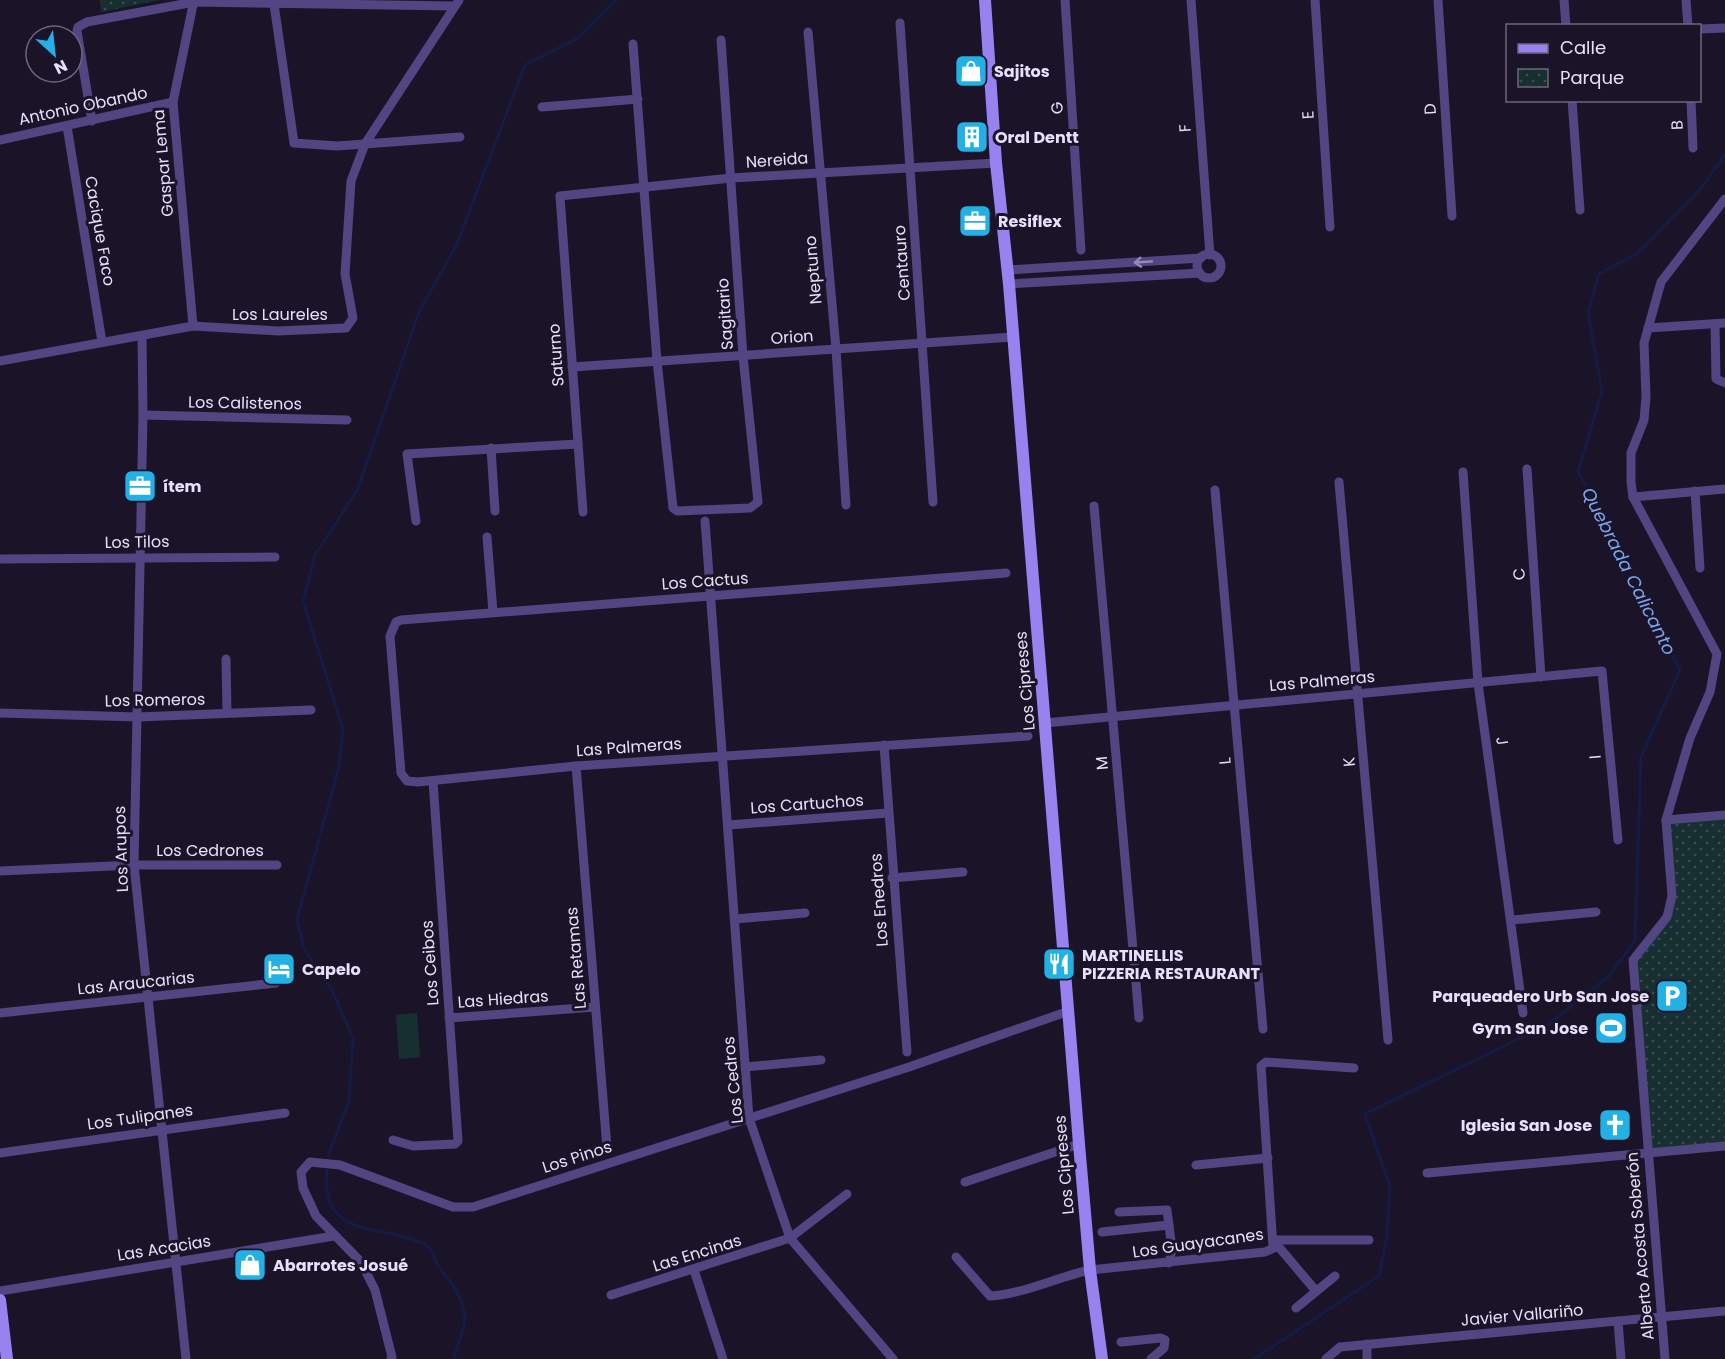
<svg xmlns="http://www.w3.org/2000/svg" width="1725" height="1359" font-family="Poppins,sans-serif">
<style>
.grass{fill:#182f32}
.park{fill:url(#park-dots)}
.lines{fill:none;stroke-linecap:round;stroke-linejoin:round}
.stream{stroke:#121c44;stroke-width:3}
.street{stroke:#514582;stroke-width:9}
.secondary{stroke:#9782f0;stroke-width:12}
.oneway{stroke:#948ab8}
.labels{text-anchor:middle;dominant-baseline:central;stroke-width:6;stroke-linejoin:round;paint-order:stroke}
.poi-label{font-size:16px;font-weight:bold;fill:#e7dffb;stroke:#1b1429;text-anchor:start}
.street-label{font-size:16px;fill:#e7dffb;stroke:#1b1429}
.water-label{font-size:18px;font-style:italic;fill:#7aa5ef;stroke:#1b1429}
</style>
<defs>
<pattern id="park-dots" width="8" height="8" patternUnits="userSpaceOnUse" patternTransform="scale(1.5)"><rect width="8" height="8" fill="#182f32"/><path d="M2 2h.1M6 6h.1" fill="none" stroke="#3a4d51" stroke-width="1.8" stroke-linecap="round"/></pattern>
</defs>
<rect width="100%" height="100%" fill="#1b1429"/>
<polygon class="grass" points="417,1013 420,1057 399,1059 396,1015"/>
<g class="park">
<polygon points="100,0 159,0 101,12"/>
<polygon points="1725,815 1725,1146 1647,1153 1633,960 1651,939 1672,896 1666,820"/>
</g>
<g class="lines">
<g class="stream">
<polyline points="328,1156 349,1101 353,1038 332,990 304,949 297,919 339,767 343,729 303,601 315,555 357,491 419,312 457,244 525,65 578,38 616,0"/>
<path d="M327 1170C320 1239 379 1224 422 1243 435 1248 432 1258 439 1267 450 1282 460 1292 464 1310 468 1329 456 1342 454 1359"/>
<polyline points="1254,1359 1379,1276 1387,1236 1390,1187 1365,1114 1549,1024 1608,977 1635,941 1641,757 1680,670 1607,520 1578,472 1602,391 1588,313 1599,274 1638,253 1703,186 1725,154"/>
</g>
<g class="street">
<polyline points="1065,0 1081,250"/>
<polyline points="1191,0 1210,255"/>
<polyline points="1315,0 1330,227"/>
<polyline points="1438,0 1452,216"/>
<polyline points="1564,0 1566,26"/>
<polyline points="1686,0 1688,26"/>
<polyline points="274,4 294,143 337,146 460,137"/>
<polyline points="900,23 933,502"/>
<polyline points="1700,29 1725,28"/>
<polyline points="808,32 836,349 846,505"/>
<polyline points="633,44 657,361 673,508 677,511 750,508 758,502 743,356 721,40"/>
<polyline points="1572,100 1580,210"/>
<polyline points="1691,100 1693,148"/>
<polyline points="542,107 638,99"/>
<polyline points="92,121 77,31 78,27 87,22 194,2 455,6"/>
<polyline points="67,126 102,342"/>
<polyline points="0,140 173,102"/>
<circle cx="1209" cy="266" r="12"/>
<polyline points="1008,270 1201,258"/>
<polyline points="1009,284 1200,273"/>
<polyline points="1715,324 1716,379 1725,383"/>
<polyline points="193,326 173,102 194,0"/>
<polyline points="1648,328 1725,323"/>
<polyline points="142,336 143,415 134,865 186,1359"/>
<polyline points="0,361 193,326 278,331 346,328 353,318 345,274 351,181 365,144 459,0"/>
<polyline points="572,367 1013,337"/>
<polyline points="143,415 347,420"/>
<polyline points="491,448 495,511"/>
<polyline points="1527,469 1541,677"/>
<polyline points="1463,472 1478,683 1523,1013"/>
<polyline points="1339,482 1388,1040"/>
<polyline points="1215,490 1263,1029"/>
<polyline points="1695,491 1700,568"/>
<polyline points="1633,497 1725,489"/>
<polyline points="1094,506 1139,1018"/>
<polyline points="583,512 560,196 731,178 996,163"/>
<polyline points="416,521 407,454 578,444"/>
<polyline points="705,521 749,1118 790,1238 893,1359"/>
<polyline points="487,537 493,612"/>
<polyline points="0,559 275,557"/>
<polyline points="1006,573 401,620 396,622 390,636 401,773 407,781 418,782 576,766 1028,736"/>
<polyline points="226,659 227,713"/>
<polyline points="0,713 138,717 311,710"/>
<polyline points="1045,723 1602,671 1618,840"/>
<polyline points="884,745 907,1052"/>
<polyline points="576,766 607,1148"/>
<polyline points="1666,820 1725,815"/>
<polyline points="729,825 888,813"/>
<polyline points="0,871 134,865 277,865"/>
<polyline points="892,878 963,872"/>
<polyline points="735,919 805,913"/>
<polyline points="1512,920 1596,912"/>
<polyline points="0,1013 276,983"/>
<polyline points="449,1018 595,1007"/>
<polyline points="745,1067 821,1060"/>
<polyline points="393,1140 413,1146 455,1144 458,1141 433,781"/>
<polyline points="0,1153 285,1113"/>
<polyline points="1196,1165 1268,1158"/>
<polyline points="1427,1173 1725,1146"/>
<polyline points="965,1182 1079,1144"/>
<polyline points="1119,1212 1167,1210 1172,1249 1169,1263"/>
<polyline points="1102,1232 1169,1225"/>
<polyline points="1273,1240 1369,1240"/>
<polyline points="1278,1246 1316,1291"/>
<path d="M956 1257 990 1296C1024 1294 1057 1277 1090 1270L1265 1252 1278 1246 1273 1247 1261 1066 1266 1062 1354 1068"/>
<polyline points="694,1270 723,1359"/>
<polyline points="0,1291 334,1236"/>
<polyline points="611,1295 790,1238 847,1194"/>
<polyline points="1296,1308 1335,1276"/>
<polyline points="1618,1321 1621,1359"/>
<polyline points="1121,1342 1161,1338 1165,1340 1164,1348 1151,1359"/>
<polyline points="1367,1344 1367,1359"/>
<polyline points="391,1359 392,1357 375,1290 361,1262 316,1216 303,1188 301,1172 310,1162 340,1165 453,1207 473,1207 909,1067 1069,1011"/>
<polyline points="1326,1359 1340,1347 1725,1311"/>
<polyline points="1665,1359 1633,960 1667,917 1672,896 1666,820 1690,738 1710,692 1717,654 1633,497 1631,482 1631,453 1644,420 1646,397 1644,343 1661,282 1725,199"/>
</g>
<g class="secondary">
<polyline points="985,0 996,163 1009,284 1079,1144 1090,1270 1102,1359"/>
<polyline points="0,1300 7,1359"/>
</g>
</g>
<defs><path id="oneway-shaft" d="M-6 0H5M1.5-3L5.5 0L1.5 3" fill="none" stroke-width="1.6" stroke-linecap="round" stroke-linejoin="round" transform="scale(1.5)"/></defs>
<use class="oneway" href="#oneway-shaft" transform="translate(1143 262) rotate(176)"/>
<defs>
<g id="shop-square" transform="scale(1.725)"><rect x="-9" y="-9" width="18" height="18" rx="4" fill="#22b0e5" stroke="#1b1429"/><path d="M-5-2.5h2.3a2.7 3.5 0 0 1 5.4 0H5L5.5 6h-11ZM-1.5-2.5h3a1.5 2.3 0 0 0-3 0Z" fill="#fff"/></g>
<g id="building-square" transform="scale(1.725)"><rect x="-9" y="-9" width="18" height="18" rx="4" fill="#22b0e5" stroke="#1b1429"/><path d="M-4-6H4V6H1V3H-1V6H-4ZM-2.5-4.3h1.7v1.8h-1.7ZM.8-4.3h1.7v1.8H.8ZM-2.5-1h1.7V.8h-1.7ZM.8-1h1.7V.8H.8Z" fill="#fff"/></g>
<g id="office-square" transform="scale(1.725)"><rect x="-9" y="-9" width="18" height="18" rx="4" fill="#22b0e5" stroke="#1b1429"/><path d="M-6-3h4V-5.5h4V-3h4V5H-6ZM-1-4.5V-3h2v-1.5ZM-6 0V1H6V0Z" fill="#fff"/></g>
<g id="restaurant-square" transform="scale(1.725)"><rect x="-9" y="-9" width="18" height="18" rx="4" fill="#22b0e5" stroke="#1b1429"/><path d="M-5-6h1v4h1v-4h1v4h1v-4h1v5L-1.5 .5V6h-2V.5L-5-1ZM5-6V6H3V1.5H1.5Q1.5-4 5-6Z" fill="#fff"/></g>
<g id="hotel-square" transform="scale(1.725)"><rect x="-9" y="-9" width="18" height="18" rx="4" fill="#22b0e5" stroke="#1b1429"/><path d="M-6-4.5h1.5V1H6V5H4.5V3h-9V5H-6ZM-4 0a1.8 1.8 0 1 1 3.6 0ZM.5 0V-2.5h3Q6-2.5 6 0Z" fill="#fff"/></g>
<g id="parking-square" transform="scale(1.725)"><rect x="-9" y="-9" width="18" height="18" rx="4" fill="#22b0e5" stroke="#1b1429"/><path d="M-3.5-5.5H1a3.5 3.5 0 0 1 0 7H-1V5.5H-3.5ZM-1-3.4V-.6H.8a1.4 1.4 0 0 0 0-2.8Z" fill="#fff"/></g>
<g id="stadium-square" transform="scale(1.725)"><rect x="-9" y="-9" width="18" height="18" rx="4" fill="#22b0e5" stroke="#1b1429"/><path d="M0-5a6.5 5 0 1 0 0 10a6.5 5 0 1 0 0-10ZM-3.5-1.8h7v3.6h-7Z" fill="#fff"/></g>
<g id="church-square" transform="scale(1.725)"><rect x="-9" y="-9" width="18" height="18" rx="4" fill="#22b0e5" stroke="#1b1429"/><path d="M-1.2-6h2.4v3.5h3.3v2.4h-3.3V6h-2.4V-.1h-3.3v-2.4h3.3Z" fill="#fff"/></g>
</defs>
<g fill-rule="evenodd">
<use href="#shop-square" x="971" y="71"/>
<use href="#building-square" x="972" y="137"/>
<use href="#office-square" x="975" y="221"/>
<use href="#office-square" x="140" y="486"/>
<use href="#restaurant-square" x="1059" y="964"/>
<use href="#hotel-square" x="279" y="969"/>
<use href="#parking-square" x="1672" y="996"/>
<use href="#stadium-square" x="1611" y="1028"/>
<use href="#church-square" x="1615" y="1125"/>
<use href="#shop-square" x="250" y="1265"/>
</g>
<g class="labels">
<g class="poi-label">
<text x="994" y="71">Sajitos</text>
<text x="995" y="137">Oral Dentt</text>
<text x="998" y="221">Resiflex</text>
<text x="163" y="486">ítem</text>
<text x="1082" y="955">MARTINELLIS<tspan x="1082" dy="18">PIZZERIA RESTAURANT</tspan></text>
<text x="302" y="969">Capelo</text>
<text x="1649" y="996" text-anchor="end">Parqueadero Urb San Jose</text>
<text x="1588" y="1028" text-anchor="end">Gym San Jose</text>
<text x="1592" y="1125" text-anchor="end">Iglesia San Jose</text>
<text x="273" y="1265">Abarrotes Josué</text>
</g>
<g class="street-label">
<text transform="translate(83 106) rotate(-12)">Antonio Obando</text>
<text transform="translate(1057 108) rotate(-94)">G</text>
<text transform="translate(1430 109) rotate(-94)">D</text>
<text transform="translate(1308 115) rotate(-94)">E</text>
<text transform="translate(1677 125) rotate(-92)">B</text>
<text transform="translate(1185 128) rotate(-94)">F</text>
<text transform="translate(777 160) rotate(-4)">Nereida</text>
<text transform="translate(163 163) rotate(-95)">Gaspar Lema</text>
<text transform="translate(100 231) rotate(80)">Cacique Faco</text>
<text transform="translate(902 263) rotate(-94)">Centauro</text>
<text transform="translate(813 270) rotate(-95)">Neptuno</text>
<text x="280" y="314">Los Laureles</text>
<text transform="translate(725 314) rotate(-94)">Sagitario</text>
<text transform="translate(792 337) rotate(-4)">Orion</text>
<text transform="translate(556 355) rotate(-94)">Saturno</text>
<text transform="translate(245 403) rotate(1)">Los Calistenos</text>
<text transform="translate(137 542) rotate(-1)">Los Tilos</text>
<text transform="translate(1519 574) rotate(-94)">C</text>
<text transform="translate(705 581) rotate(-4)">Los Cactus</text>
<text transform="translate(1025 681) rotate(-95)">Los Cipreses</text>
<text transform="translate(1322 681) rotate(-5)">Las Palmeras</text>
<text transform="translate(155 700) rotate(-1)">Los Romeros</text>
<text transform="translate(1502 741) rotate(82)">J</text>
<text transform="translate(629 747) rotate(-4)">Las Palmeras</text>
<text transform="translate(1595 757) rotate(-95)">I</text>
<text transform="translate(1225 761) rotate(-95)">L</text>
<text transform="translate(1349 762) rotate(-95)">K</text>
<text transform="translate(1102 763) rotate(-95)">M</text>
<text transform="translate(807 804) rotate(-4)">Los Cartuchos</text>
<text transform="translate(121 849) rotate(-92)">Los Arupos</text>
<text x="210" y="850">Los Cedrones</text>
<text transform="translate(879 900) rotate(-94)">Los Enedros</text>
<text transform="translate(576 958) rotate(-95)">Las Retamas</text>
<text transform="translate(430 963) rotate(-94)">Los Ceibos</text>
<text transform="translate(136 983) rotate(-6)">Las Araucarias</text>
<text transform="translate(503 999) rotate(-4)">Las Hiedras</text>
<text transform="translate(733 1080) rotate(-96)">Los Cedros</text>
<text transform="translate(140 1117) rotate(-8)">Los Tulipanes</text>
<text transform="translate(577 1157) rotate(-18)">Los Pinos</text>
<text transform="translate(1064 1165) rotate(-95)">Los Cipreses</text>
<text transform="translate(1198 1243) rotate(-8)">Los Guayacanes</text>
<text transform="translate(1640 1246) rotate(-95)">Alberto Acosta Soberón</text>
<text transform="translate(164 1248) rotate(-9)">Las Acacias</text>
<text transform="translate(697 1253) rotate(-17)">Las Encinas</text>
<text transform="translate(1522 1315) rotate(-5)">Javier Vallariño</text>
</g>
<g class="water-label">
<text transform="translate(1629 571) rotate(63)">Quebrada Calicanto</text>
</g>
</g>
<rect x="1506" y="24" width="195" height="78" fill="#1b1429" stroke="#6d657d" stroke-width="1.5"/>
<rect x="1518" y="44" width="30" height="9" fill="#9782f0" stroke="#6d657d" stroke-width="1.5"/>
<text x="1560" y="54" font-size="18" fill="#e7dffb">Calle</text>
<rect x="1518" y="69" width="30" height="18" fill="url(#park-dots)" stroke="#6d657d" stroke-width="1.5"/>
<text x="1560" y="84" font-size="18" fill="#e7dffb">Parque</text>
<g transform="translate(54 54) rotate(153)"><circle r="28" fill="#1b1429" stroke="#6d657d" stroke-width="1.5"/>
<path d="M0-4.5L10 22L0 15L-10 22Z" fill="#22b0e5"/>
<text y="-9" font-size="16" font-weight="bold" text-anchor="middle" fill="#e7dffb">N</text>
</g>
</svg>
